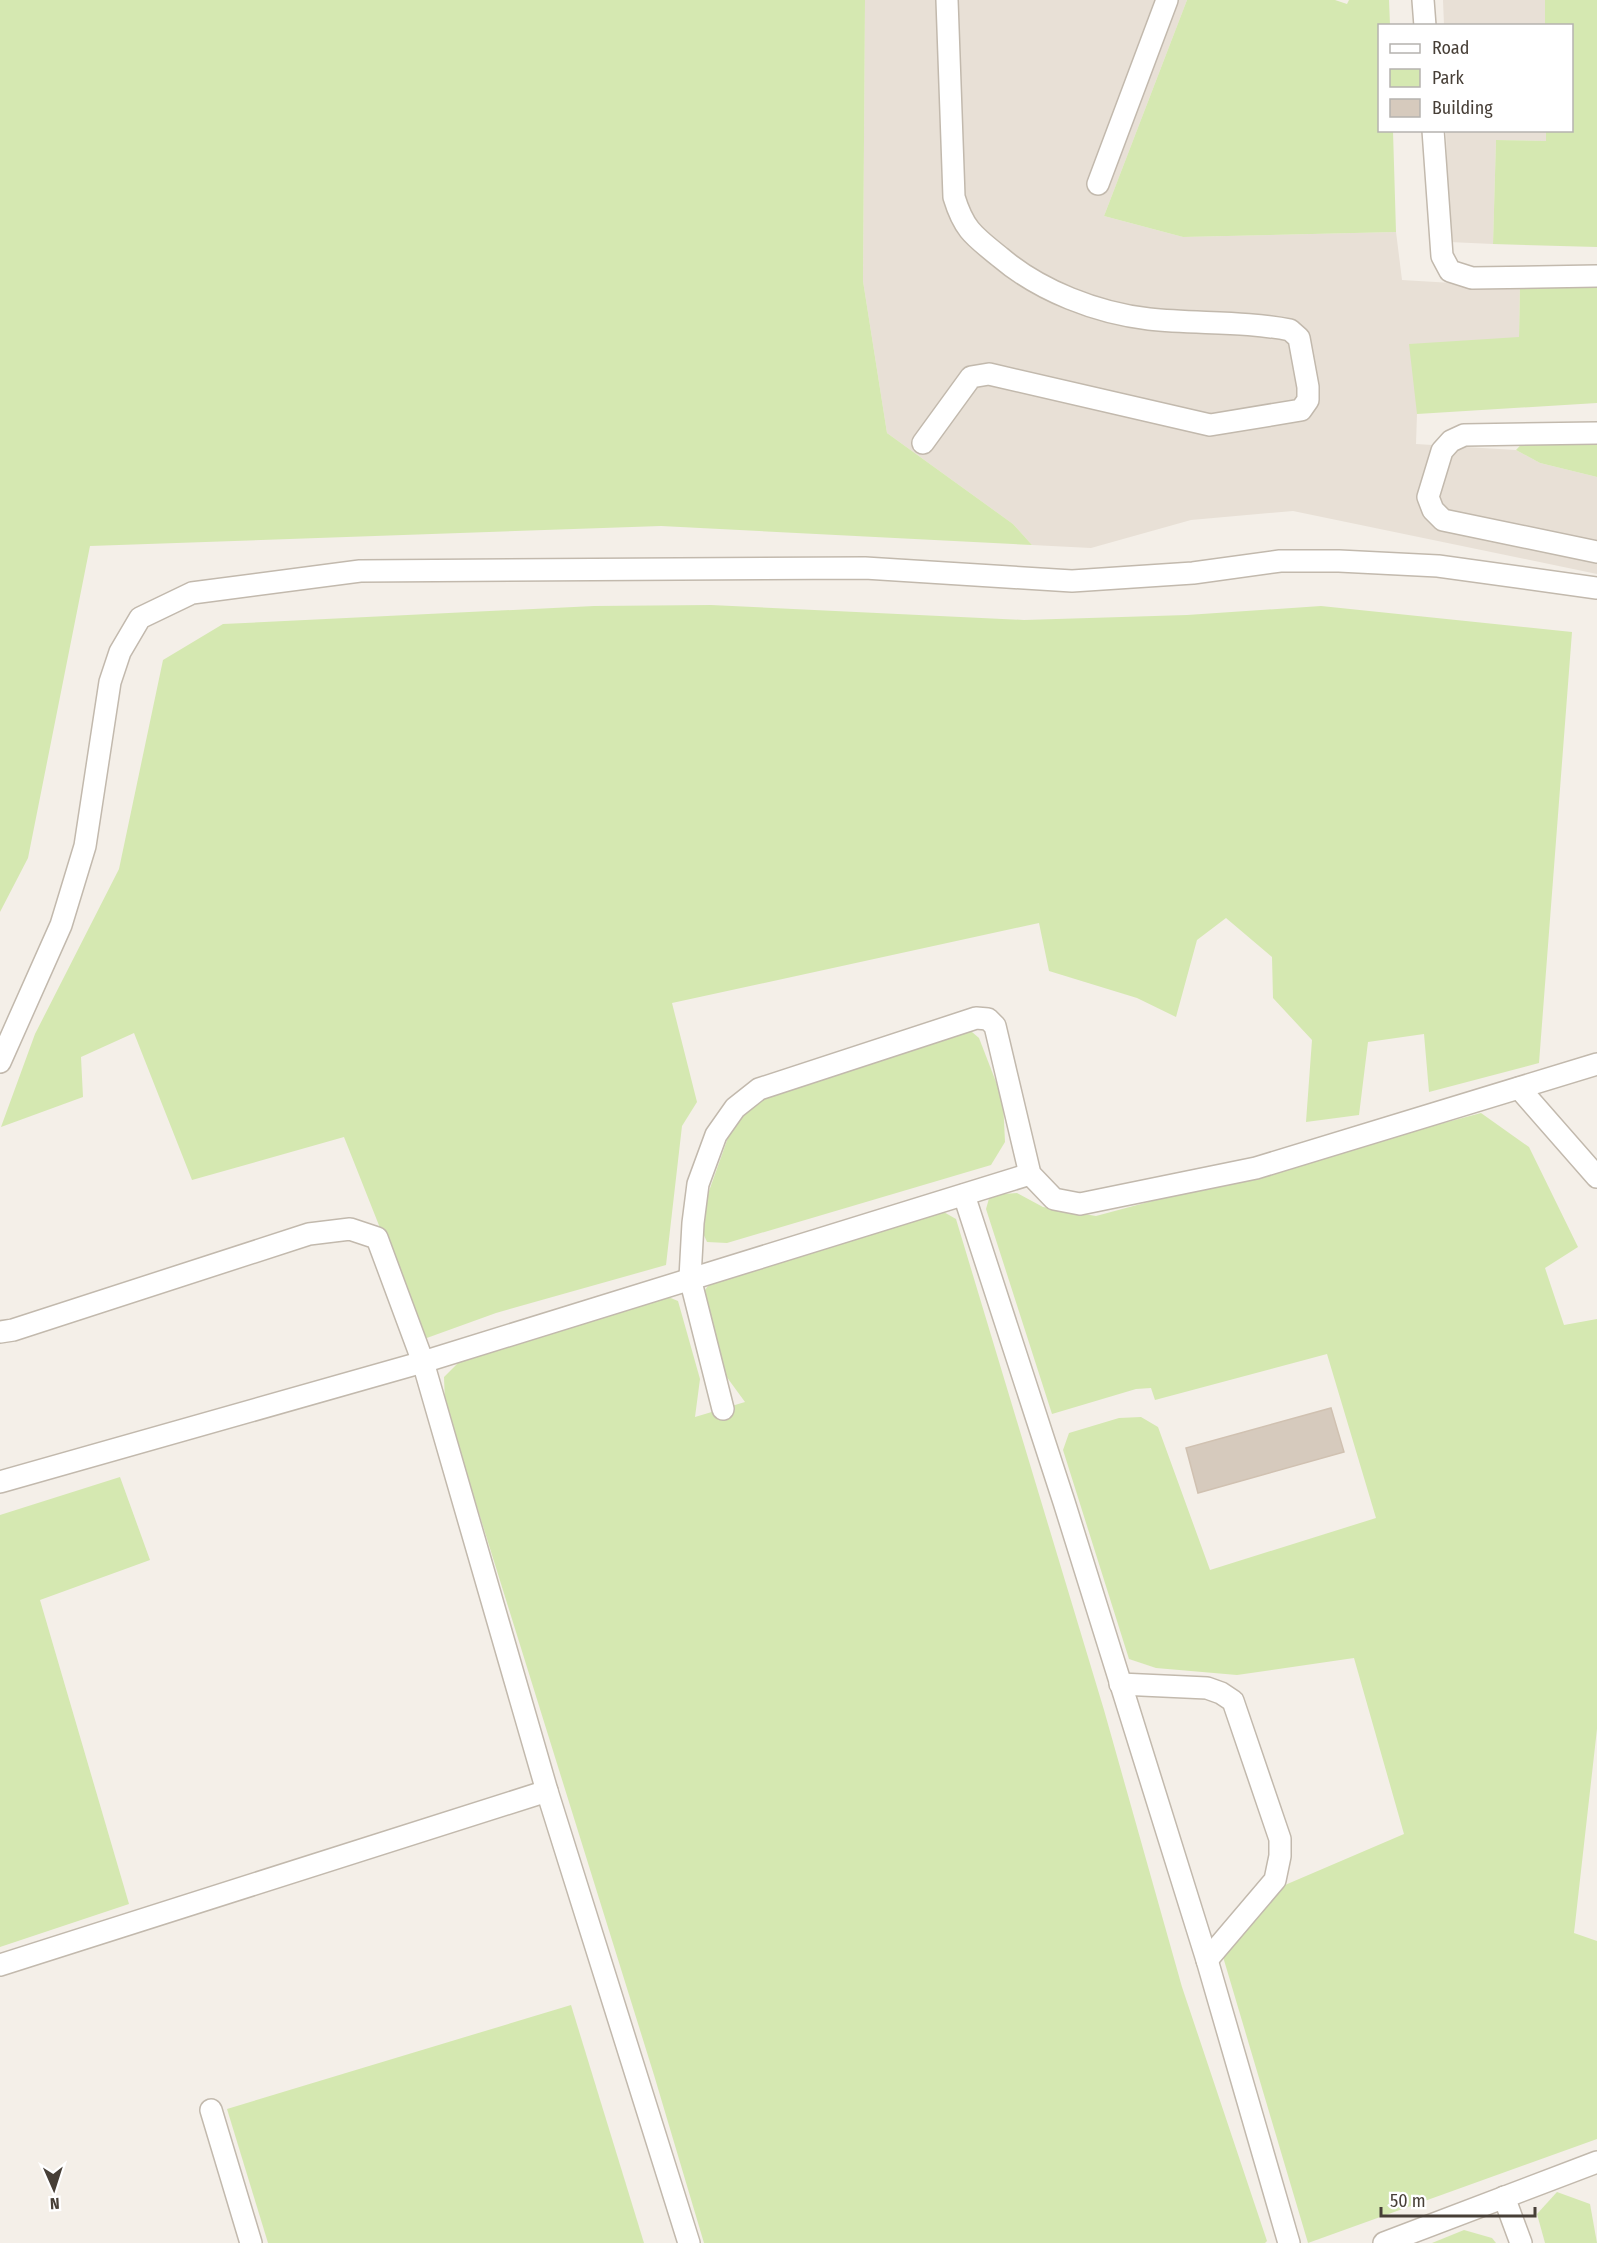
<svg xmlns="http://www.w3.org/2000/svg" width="1597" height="2243" font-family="'Fira Sans Condensed',sans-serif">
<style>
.residential{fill:#e8e0d6}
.green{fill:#d5e8b1}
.building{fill:#d6cabd;stroke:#d0c1b1;stroke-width:1.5}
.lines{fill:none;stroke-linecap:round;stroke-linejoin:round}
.minor-casing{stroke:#c2b9ad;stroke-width:24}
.minor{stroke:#fff;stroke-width:21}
</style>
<rect width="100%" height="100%" fill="#f4efe8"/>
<g class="residential">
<polygon points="865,0 1187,0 1104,216 1183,237 1396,232 1402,280 1520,287 1519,337 1417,414 1416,444 1516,450 1540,463 1597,477 1597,574 1293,511 1191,520 1091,548 1032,545 1013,524 887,433 863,281"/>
<polygon points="1443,0 1545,0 1545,25 1444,25"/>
<polygon points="1446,131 1546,131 1546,141 1496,140 1493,244 1449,242"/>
</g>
<g class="green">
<polygon points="0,0 865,0 863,281 887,433 1013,524 1032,545 661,526 90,546 28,858 0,912"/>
<polygon points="1187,0 1335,0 1347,4 1349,0 1389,0 1390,25 1380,26 1380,130 1393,131 1396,232 1183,237 1104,216"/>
<polygon points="1545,0 1597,0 1597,247 1493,244 1496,140 1546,141 1546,131 1572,130 1572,26 1545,25"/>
<polygon points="1597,286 1597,403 1417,414 1409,344 1519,337 1520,287"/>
<polygon points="1597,433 1597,477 1540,463 1516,450 1529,436"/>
<polygon points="711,605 1024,620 1187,615 1321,606 1572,632 1539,1063 1429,1092 1424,1034 1368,1042 1359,1115 1306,1122 1312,1040 1273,998 1272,957 1226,918 1197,940 1176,1017 1137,998 1049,971 1039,923 672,1003 697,1102 682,1126 666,1265 496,1313 424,1339 344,1137 192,1180 134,1033 81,1057 83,1097 1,1127 35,1034 119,869 163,660 223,624 594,606"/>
<polygon points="965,1026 979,1038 1003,1100 1005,1142 991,1165 727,1243 707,1242 698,1222 730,1132 759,1092"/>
<polygon points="1481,1113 1529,1147 1578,1247 1545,1268 1564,1325 1597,1319 1597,1729 1574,1933 1597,1941 1597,2139 1308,2243 1221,1950 1278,1888 1404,1834 1354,1658 1237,1675 1156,1668 1129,1659 1063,1450 1069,1433 1119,1418 1141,1417 1158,1427 1210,1570 1376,1518 1327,1354 1155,1400 1151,1388 1136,1389 1052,1414 986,1209 990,1195 1017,1193 1043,1207 1096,1216"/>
<polygon points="942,1211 956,1219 1104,1710 1182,1987 1267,2241 1265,2243 704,2243 654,2075 445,1404 444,1377 459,1362 661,1294 678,1301 700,1379 695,1417 745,1402 726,1376 702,1294 714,1278"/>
<polygon points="120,1477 150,1560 40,1600 129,1904 0,1947 0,1515"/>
<polygon points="571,2005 644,2243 268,2243 227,2109"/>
<polygon points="1557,2192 1590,2204 1597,2243 1545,2243 1537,2214"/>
<polygon points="1464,2230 1492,2238 1496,2243 1432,2243"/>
</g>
<polygon class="building" points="1331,1408 1344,1452 1198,1493 1186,1448"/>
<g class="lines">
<g class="minor-casing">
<g id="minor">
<polyline points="1423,0 1425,26"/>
<polyline points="1433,130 1442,256 1450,271 1472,278 1597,276"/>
<polyline points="1098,184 1167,0"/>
<polyline points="1597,433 1464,435 1451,441 1442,451 1428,497 1433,510 1443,520 1597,552"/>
<path d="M923 443 971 377 989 374 1210 425 1301 410 1308 400V387L1299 338 1290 330C1245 321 1196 324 1149 319 1097 313 1040 291 1000 257 974 236 964 230 954 197L947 0"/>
<polyline points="0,1062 61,925 85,846 110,682 120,652 140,618 192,593 360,571 865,568 1072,581 1193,573 1280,561 1339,561 1438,566 1597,588"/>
<polyline points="1519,1088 1597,1177"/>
<polyline points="964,1195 1064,1502 1207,1960 1289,2243"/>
<polyline points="0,1332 13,1330 309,1234 350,1229 377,1238 423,1362 547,1791 689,2243"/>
<polyline points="723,1409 690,1278 693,1223 698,1184 716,1135 735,1108 759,1089 976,1018 988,1019 995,1026 1030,1174 1054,1199 1080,1204 1256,1168 1597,1064"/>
<polyline points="0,1482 423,1362 1030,1174"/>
<polyline points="1120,1684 1207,1688 1221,1693 1233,1701 1280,1839 1280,1856 1275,1880 1207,1960"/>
<polyline points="0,1965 547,1791"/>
<polyline points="211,2110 251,2243"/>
<polyline points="1504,2197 1521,2243"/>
<polyline points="1384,2243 1597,2162"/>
</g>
</g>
<use href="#minor" class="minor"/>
</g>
<rect x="1378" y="24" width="195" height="108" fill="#ffffff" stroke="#b5b2af" stroke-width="1.5"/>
<rect x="1390" y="44" width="30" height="9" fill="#ffffff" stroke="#b5b2af" stroke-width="1.5"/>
<text x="1432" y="54" font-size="18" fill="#473f37">Road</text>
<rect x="1390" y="69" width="30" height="18" fill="#d5e8b1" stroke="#b5b2af" stroke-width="1.5"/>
<text x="1432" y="84" font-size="18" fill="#473f37">Park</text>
<rect x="1390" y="99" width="30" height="18" fill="#d6cabd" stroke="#b5b2af" stroke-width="1.5"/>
<text x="1432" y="114" font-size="18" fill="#473f37">Building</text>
<g transform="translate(54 2189) rotate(177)" stroke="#ffffff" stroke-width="4.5" paint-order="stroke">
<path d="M0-4.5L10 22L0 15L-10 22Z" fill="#473f37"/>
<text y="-9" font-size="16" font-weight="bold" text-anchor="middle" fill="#473f37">N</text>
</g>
<path d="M1381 2207v9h154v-9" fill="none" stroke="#473f37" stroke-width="3"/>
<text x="1390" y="2207" font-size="18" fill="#473f37" stroke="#ffffff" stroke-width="4.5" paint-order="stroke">50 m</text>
</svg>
